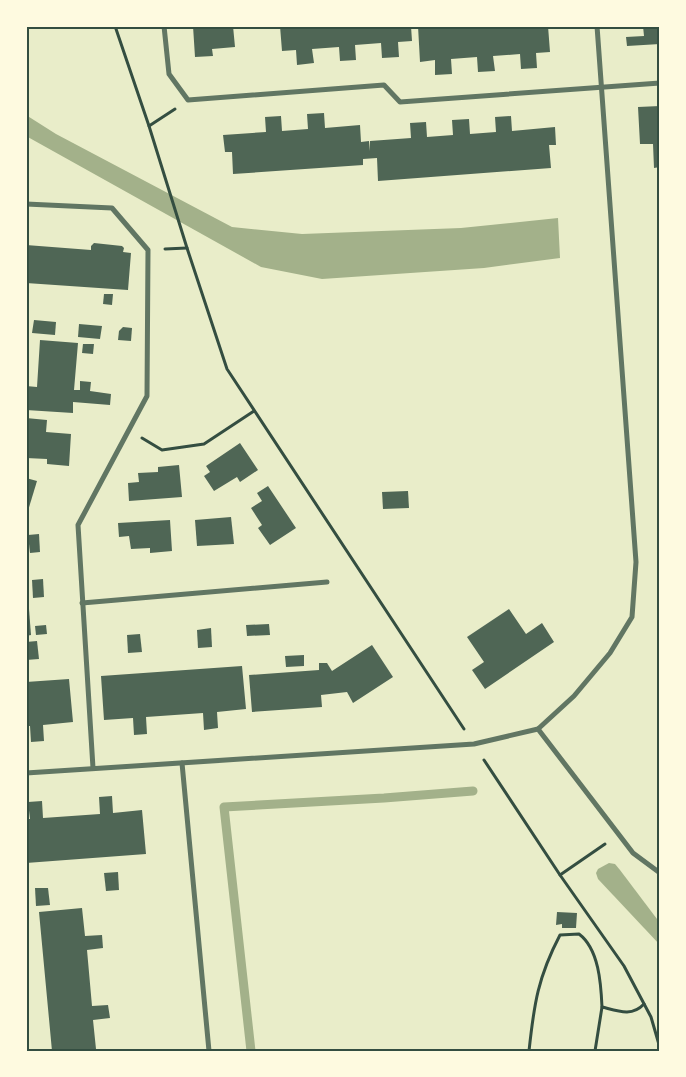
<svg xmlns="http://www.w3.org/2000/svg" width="686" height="1077" font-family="'Public Sans',sans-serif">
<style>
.water{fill:#a3b18a}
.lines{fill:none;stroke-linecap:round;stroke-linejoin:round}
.stream{stroke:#a3b18a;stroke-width:9}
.building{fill:#4f6655}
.path{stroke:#344e41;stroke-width:3}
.minor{stroke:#617663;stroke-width:5}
.neatline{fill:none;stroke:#344e41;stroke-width:2}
</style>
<rect width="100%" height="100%" fill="#e9edc9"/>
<g class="water">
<polygon points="26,115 56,134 232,227 302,234 461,228 558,218 560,258 484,268 322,279 261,267 26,136"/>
<polygon points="609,863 615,864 620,870 660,923 660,945 598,879 596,873 598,869"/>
</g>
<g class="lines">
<polyline class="stream" points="251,1051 224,807 384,798 473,791"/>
</g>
<g class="building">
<polygon points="193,26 233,26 235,47 212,49 213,56 195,57"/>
<polygon points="280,26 411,26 412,41 398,42 399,57 382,58 381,43 355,45 356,60 340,61 339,47 312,49 314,63 297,65 296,50 282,51"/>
<polygon points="418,26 548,26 550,52 536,53 537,68 521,69 520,54 493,56 495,71 478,72 477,57 451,59 452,74 435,75 435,60 420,62"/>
<polygon points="643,26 660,26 660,44 627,46 626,37 644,36"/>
<polygon points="660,106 660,167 654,168 653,144 640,144 638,107"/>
<polygon points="324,113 325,128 360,125 361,142 369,141 369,151 370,141 411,138 410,123 426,122 427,137 453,135 452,120 469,119 470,134 496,132 495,117 511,116 512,131 555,127 556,145 549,145 551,168 378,181 377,158 363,159 363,165 233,174 232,152 225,152 223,135 266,132 265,117 281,116 282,131 308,129 307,114"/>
<polygon points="94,243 122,246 124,248 123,252 131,253 128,290 26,283 26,245 91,250 91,246"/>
<polygon points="104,294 113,294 112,305 103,304"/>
<polygon points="34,320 56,322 55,335 32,333"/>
<polygon points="79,324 102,326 100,339 78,337"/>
<polygon points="123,327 132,328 131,341 118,340 119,331"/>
<polygon points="40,340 78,343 74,390 80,390 80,381 91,382 90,391 111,394 110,405 73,402 73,413 26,410 26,386 37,387"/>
<polygon points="83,344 94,344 93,354 82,353"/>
<polygon points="26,418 47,420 46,432 71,434 69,466 47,464 47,459 26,458"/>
<polygon points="240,443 258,470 240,482 237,477 214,491 204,476 210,472 206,466"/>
<polygon points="179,465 182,497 129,501 128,483 139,482 138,473 158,472 158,467"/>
<polygon points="26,478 37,481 27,514 26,514"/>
<polygon points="268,486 296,528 270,545 258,528 262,525 251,508 262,501 257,493"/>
<polygon points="408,491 409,508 383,509 382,492"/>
<polygon points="231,517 234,544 197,546 195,520"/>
<polygon points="170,520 172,551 150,553 150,548 131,549 129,536 119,537 118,523"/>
<polygon points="39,534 40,552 30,553 28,535"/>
<polygon points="43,579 44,597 33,598 32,580"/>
<polygon points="26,596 28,596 31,635 26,636"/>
<polygon points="509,609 526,634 542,623 554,642 485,689 472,670 484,662 467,637"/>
<polygon points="269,624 270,635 247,636 246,625"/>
<polygon points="46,625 47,634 36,635 35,626"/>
<polygon points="211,628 212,647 198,648 197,630"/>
<polygon points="140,634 142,652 128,653 127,635"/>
<polygon points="37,641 39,659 26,660 26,642"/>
<polygon points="372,645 393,677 353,703 347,692 321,695 322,707 252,712 249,675 319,670 319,663 327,663 332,671"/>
<polygon points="304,655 304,666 286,667 285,656"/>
<polygon points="242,666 246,709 217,712 218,728 204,730 203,713 146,717 147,734 134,735 133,718 104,720 101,676"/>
<polygon points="69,679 73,722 43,725 44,741 31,742 30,726 26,726 26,682"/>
<polygon points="112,796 113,813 142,810 146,854 26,863 26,819 30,819 28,802 42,801 43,818 100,814 99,797"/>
<polygon points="118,872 119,890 106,891 104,873"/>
<polygon points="35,888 48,888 50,905 36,906"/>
<polygon points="82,908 85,936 102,935 103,948 87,950 92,1006 108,1005 110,1018 93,1020 96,1049 52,1051 39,912"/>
<polygon points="557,912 577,913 576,928 562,928 562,924 556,925"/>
</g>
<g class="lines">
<g class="path">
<polyline points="115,26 149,126 187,248 227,369 464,729"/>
<polyline points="149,126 175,109"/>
<polyline points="165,249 187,248"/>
<polyline points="142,438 162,450 204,444 254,411"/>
<polyline points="484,760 560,875 624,966 651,1017 660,1048"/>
<polyline points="560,875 605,844"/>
<path d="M529 1051C534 1004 538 977 560 935L579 934C599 949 601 984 602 1007"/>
<path d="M595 1051 602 1007C618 1011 632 1017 644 1004"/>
</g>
<g class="minor">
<polyline points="164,26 169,74 188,100 384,85 400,102 660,83"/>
<polyline points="26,204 112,208 148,250 147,396 78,525 93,768"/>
<polyline points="82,603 327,582"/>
<polyline points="538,729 633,853 660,873"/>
<polyline points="182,763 209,1051"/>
<polyline points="26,773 474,744 538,729 574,696 610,653 632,617 636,562 597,26"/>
</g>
</g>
<rect width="686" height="1077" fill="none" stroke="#fefae0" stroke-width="55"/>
<rect x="28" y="28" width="630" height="1022" class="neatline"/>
</svg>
